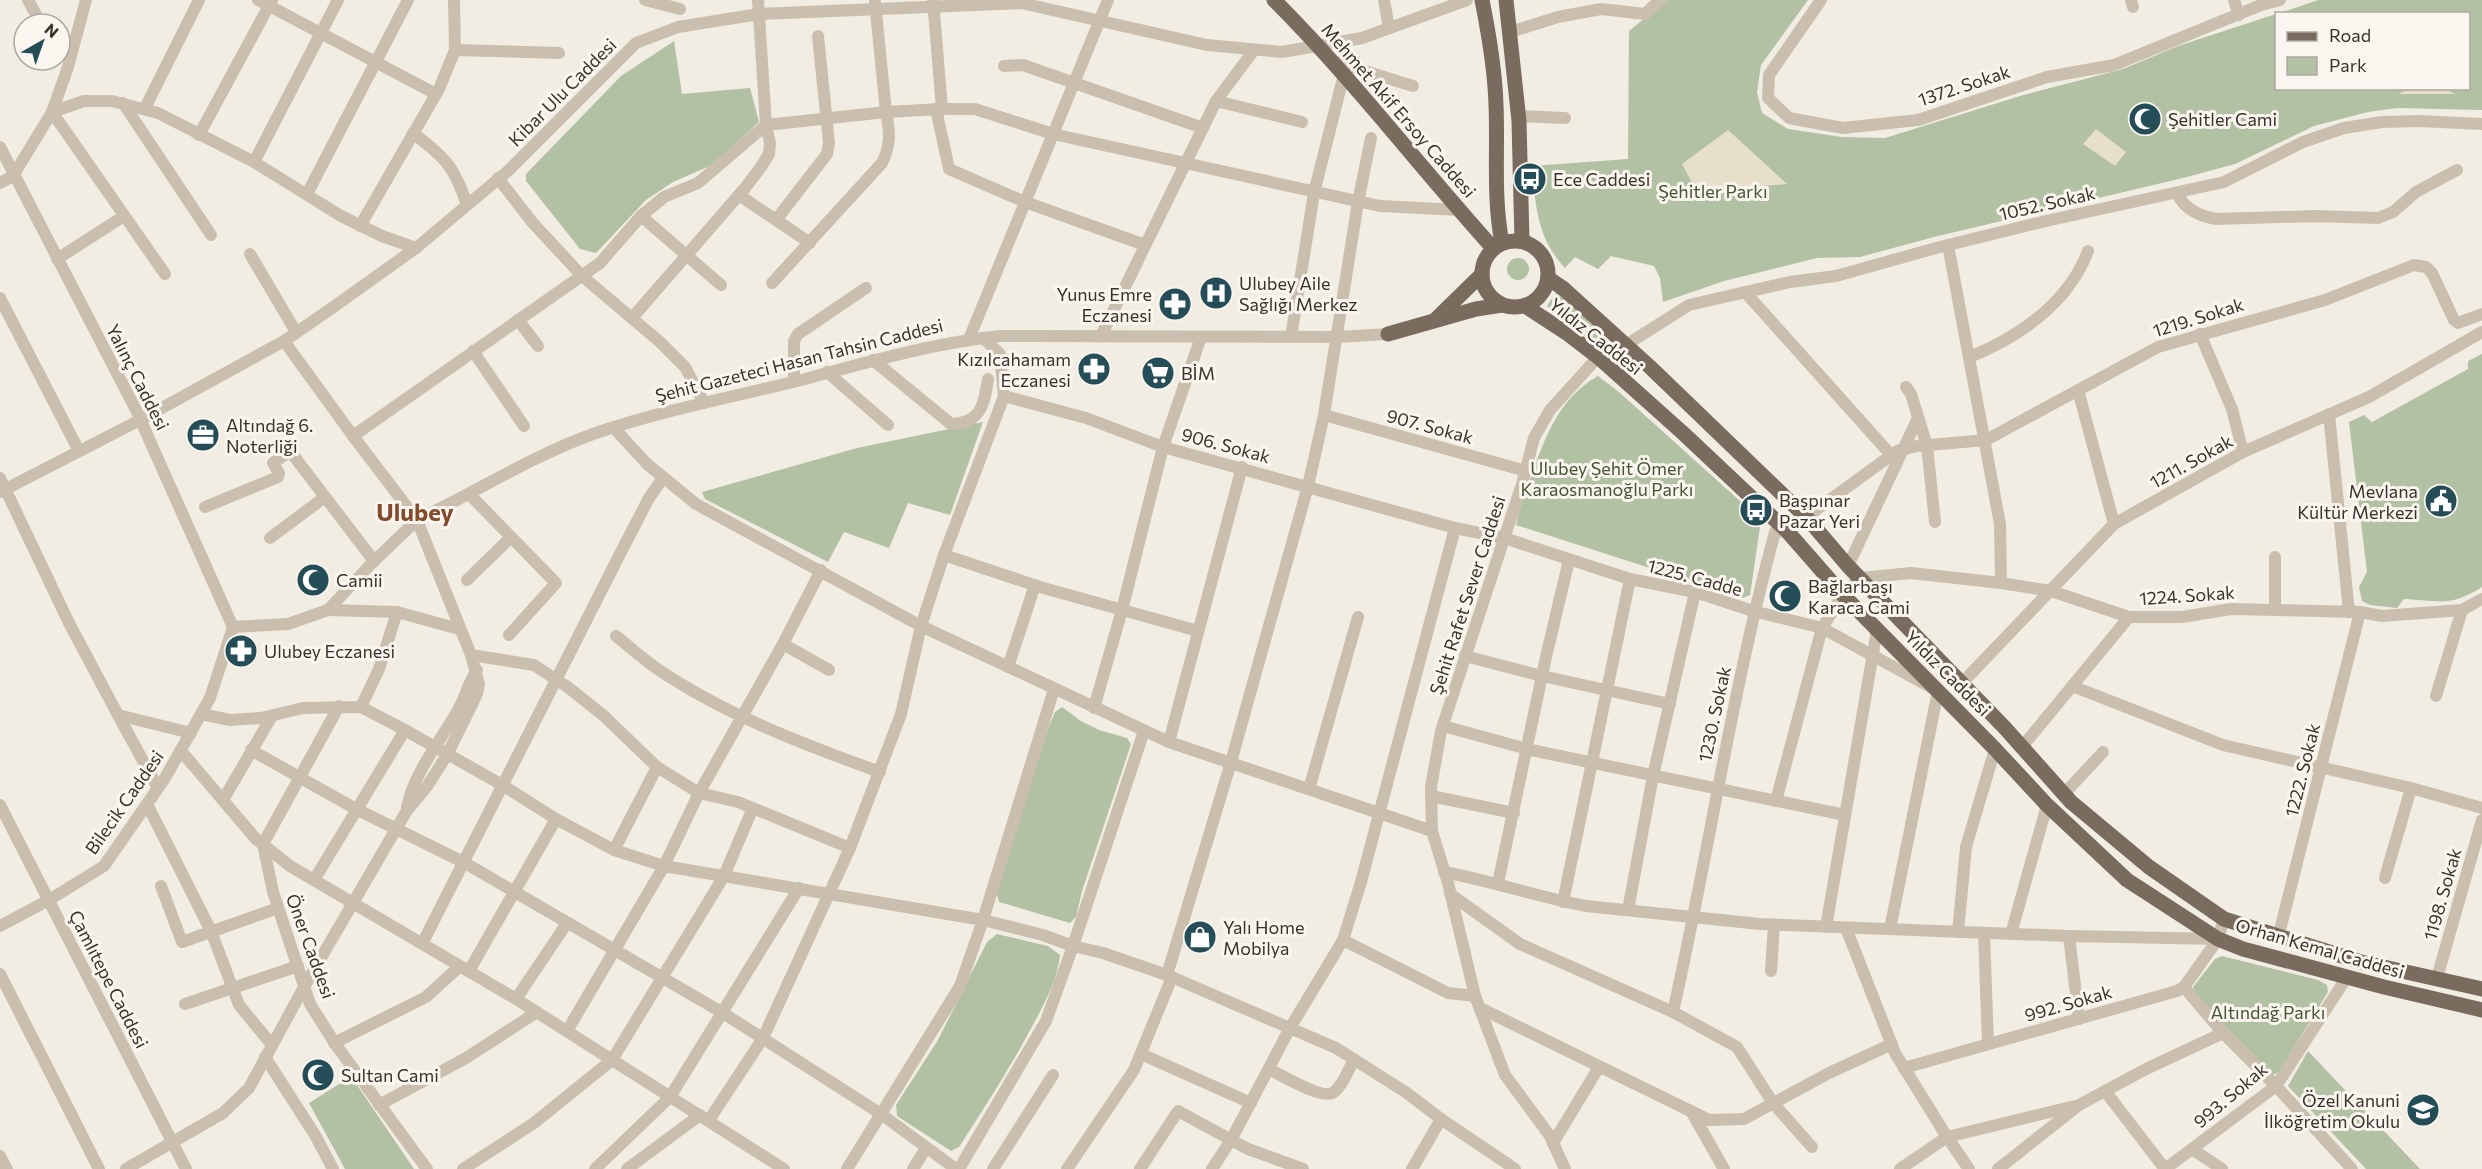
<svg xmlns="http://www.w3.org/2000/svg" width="2482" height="1169" font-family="Commissioner,sans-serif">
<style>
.green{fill:#b2c0a3}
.plaza{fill:#e8dfcb}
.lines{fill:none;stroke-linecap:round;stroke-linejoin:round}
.minor{stroke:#cabfaf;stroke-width:12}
.major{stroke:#7a6b5f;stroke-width:15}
.labels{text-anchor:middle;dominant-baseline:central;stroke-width:6;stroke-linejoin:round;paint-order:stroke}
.street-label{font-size:18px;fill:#39322c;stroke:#faf6ef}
.poi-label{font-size:18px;fill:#39322c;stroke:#faf6ef;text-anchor:start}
.park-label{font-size:18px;fill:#445632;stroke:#faf6ef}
.district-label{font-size:24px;font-weight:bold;fill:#824c2c;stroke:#faf6ef}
</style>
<rect width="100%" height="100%" fill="#f2ede2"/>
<g class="green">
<path d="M1667 0H1808L1761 65 1757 92 1762 113 1788 129 1842 137 1885 138 2020 96 2123 69 2178 46 2276 14V88H2468V14H2277L2318 0H2482V110L2397 108 2368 112 2314 126 2235 164 2183 178 1934 237 1860 257 1817 258 1724 281 1663 302 1660 278 1654 266 1611 256 1598 269 1575 257 1565 268C1536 237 1536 205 1532 166L1628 159 1629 31Z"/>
<polygon points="674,41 682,94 750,88 759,122 712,165 673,182 646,200 596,253 580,249 526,181 526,174 621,76"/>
<circle cx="1518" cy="269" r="11"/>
<polygon points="1557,291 1615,348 1608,355 1547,306"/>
<path d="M2482 354V587C2451 607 2439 601 2404 599L2397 608 2370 605 2362 601 2359 587 2367 572 2349 422 2364 415 2372 422 2468 369V361Z"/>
<path d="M1598 376 1619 392 1761 520 1750 595 1743 598 1516 525C1519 509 1525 493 1531 477 1545 437 1559 398 1598 376Z"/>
<polygon points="983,422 950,515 908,503 889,548 844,532 828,562 705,499 702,492 857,448"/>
<polygon points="1062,707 1081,721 1099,730 1127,738 1131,744 1082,891 1076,917 1070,923 999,902 996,890 1048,729 1055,712"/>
<path d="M997 934 1048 946 1060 955C1057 984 1040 1011 1027 1036 1006 1074 983 1110 959 1147L951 1151 897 1116 896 1105 938 1040 987 942Z"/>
<polygon points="2222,956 2318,980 2327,985 2328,992 2279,1072 2273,1075 2196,997 2193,987 2215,959"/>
<polygon points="2308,1051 2420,1169 2366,1169 2288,1086"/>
<polygon points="353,1079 359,1088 414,1169 345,1169 309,1103 344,1081"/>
</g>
<g class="plaza">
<polygon points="2444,89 2456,94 2398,94 2410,89"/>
<polygon points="2096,129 2126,152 2115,166 2083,144"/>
<polygon points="1728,130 1787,184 1697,192 1682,164"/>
</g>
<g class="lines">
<g class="minor">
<polyline points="28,0 41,24"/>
<polyline points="258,0 436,94"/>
<polyline points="645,0 680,9"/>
<polyline points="933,0 942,109 975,109 1053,134 1380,206 1459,210"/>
<polyline points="1384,0 1389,28"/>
<polyline points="1821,0 1769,75 1768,98 1789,118 1843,128 1918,120 2047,77 2114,65 2261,5 2280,0"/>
<polyline points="2131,0 2133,7"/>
<polyline points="2234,0 2239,15"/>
<polyline points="875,2 886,112 942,109"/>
<polyline points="1510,32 1558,17 1601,9 1645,14 1660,0"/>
<polyline points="455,50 559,53"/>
<polyline points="1333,61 1413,86"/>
<polyline points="1004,66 1023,65 1203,128"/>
<polyline points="1216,101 1302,122"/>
<polyline points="123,103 211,235"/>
<polyline points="145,108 199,0"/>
<polyline points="936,109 949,169 1025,202 1145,245"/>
<polyline points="1519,116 1565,118"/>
<path d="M413 133C445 158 454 165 467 205"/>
<polyline points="199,135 272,0"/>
<polyline points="0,147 136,410 233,627"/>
<polyline points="254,162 338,0"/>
<polyline points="498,178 532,222 582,276 660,342 685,367 704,403"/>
<polyline points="0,183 13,176 52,112 68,67 86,0"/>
<path d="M2177 193C2184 209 2199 216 2216 219L2315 216 2378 218 2393 212 2416 192 2457 170"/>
<polyline points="307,194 408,0"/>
<polyline points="739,195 810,243"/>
<polyline points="641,216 721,285"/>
<polyline points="776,220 827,154 829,143 818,36"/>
<polyline points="360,226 439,89 455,50 454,0"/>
<polyline points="1948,245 2000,524 2001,583"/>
<polyline points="250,254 296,332"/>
<polyline points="57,259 124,216"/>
<polyline points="165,274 52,112 84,101 112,101 158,113 254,162 341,216 382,236 416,248"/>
<polyline points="1745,292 1891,455"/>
<polyline points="0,298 79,451"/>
<polyline points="632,318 745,188 761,167 769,154 770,143 766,125 758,0"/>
<polyline points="518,320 538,346"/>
<polyline points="2200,334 2232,409 2243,452"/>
<polyline points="1101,336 1216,101 1254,50"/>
<polyline points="1291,337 1314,193 1344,74"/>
<polyline points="983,338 1000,354 1004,396 1086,418 1163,447 1455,528 1504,538 1630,579 1695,592 1753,611 1822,628 1938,691 1890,929"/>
<polyline points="969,339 1108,0"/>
<path d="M284 341 353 436 417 520C476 492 532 456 593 434 662 410 734 397 805 379 869 362 933 343 1000 336L1337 337 1388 334"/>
<polyline points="1626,345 1689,305 1790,282 1836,276 1936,248 2046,221 2224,182 2303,142 2344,128 2382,122 2419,121 2482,124"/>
<polyline points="473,351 524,426"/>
<path d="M1970 357C2020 336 2068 304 2088 251"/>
<path d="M873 360 951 424C981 423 984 405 988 379"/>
<polyline points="827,372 888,425"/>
<polyline points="794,381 794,341 798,334 866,288"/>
<polyline points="1906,387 1911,394 1927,446 1935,522"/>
<polyline points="2078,390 2114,524"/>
<polyline points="2329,414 2349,612"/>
<polyline points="1324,415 1526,471"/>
<polyline points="614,428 647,464 696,504 921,626 1169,742 1432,831"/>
<path d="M353 436 600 263 641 216 664 197 698 183 766 125 886 112C890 132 891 145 882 163L772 283"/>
<polyline points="0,478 69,623 118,715 191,733"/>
<polyline points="0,492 140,420 284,341 332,308 416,248 509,170 636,43 678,27 759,14 1021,3 1207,45 1282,52 1362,38 1467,0"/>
<polyline points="470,495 556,583 509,635"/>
<polyline points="205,507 278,477 279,473 273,463 290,451 374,561"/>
<polyline points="270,538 325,497"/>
<polyline points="944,555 1040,587 1198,631"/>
<polyline points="2275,557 2275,610"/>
<polyline points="1848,566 1917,420"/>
<polyline points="467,580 510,538"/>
<polyline points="328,610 397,612 459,629"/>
<path d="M616 636C630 647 644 660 659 670 726 715 805 745 880 772"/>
<polyline points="783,644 829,670"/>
<polyline points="471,655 534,665 569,688 604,716 657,767 699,793 738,802 850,848"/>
<polyline points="1465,656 1542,676 1670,704"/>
<polyline points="1008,667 1035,585"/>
<polyline points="1962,683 2114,524 2243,452 2369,397 2482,332"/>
<polyline points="2072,686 2223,745 2411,788 2482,808"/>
<polyline points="2436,696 2462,610"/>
<polyline points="339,706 263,844 273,892 310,1004 336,1045 427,1169"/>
<polyline points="361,707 379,669 397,612"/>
<polyline points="1094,708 1122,610 1163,447 1201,337"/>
<polyline points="201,714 230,720 261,718 303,708 361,707 405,730 504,786 556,819 614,850 664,866 983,920 1043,935 1073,946 1103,953 1167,975 1336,1048 1407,1093 1441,1119 1515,1169"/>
<polyline points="118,715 158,788"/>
<polyline points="1443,726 1531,750 1845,815"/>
<polyline points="1169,742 1242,467"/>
<polyline points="2022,747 2129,617"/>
<polyline points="251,750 356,809 465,863 723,1013 881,1114 956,1169"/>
<polyline points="181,751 256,839 290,866 516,999 784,1169"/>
<polyline points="1309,789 1358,617"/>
<polyline points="2064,794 2103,752"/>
<polyline points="1431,796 1514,813"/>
<polyline points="223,800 272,716"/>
<polyline points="1776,801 1822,628 1843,595 1860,578 1911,573 2001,583 2051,591 2129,617 2182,617 2231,609 2360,612 2382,616 2462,610 2482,599"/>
<polyline points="147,804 211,931 239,1005 272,1045"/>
<polyline points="0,805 186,1169"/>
<path d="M407 807C415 770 441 741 459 708 466 696 468 682 477 670"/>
<polyline points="614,850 657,767"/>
<path d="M1444 872C1492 881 1538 897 1586 906L1760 924 2069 936 2218 939"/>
<polyline points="2385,878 2411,788"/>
<polyline points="314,880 405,730"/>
<polyline points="1498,883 1546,657 1569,560"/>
<polyline points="161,886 182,942 278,908"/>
<polyline points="1450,894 1520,944 1673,1012 1737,1047 1773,1103 1812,1147"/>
<polyline points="1563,902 1630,579"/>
<polyline points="1628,910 1653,776 1695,592"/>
<polyline points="0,926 49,900 104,866 165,778 210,698 233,627"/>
<polyline points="1826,927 1877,630"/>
<polyline points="1846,928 1895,1053 1947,1137 1969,1169"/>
<polyline points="1958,932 1966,847 1995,749"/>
<polyline points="1984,933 1988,1044"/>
<polyline points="2011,934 2047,805"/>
<polyline points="2069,936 2079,1019"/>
<polyline points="2278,938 2360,612"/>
<polyline points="1343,940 1448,993 1475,996"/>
<polyline points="422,944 622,550 649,498 663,478"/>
<polyline points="469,971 556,819"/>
<polyline points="1771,971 1774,925"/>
<polyline points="0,974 99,1169"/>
<polyline points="1167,975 1231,762 1308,486 1324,415 1358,202 1371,138"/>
<polyline points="2437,978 2482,820"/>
<polyline points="2184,987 2223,1033 2276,1086 2352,1169"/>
<polyline points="516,999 567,923"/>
<polyline points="185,1004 298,966"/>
<polyline points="1480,1008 1709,1120 1744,1119 1829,1073 1892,1044"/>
<path d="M1673 1012C1709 852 1732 690 1775 532L1787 531 1897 451 1917 446 1986 440 2158 347 2325 300 2414 265 2426 267 2432 273 2454 320 2458 323 2482 314"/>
<polyline points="567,1031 664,866 699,793 783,644 821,570"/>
<polyline points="334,1043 426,997 460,966"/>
<polyline points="1141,1054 1251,1103"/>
<polyline points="265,1057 315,1135 333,1169"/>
<polyline points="1904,1068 2177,991 2184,987 2218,939 2224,919"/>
<path d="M1269 1069C1281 1075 1324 1101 1334 1092 1343 1085 1349 1069 1354 1059"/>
<polyline points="2105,1091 2165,1169"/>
<polyline points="379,1105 466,1058 537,1012"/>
<polyline points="1691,1111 1724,1169"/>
<polyline points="709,1120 763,1038 850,848 901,714 921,626 944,555 1004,396"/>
<polyline points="1553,1143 1599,1067"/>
<polyline points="2192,1149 2222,1169"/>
<polyline points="0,1156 7,1169"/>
<polyline points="126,1169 223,1113 249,1088 304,987 406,812 428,785 447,755 477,694 479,684 471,655 417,520 372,563 328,610 288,624 233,627"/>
<polyline points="463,1169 534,1123 612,1060 724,876 752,810"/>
<polyline points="595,1169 670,1097 799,888"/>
<polyline points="627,1169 700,1115"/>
<polyline points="847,1169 960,986 983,920 1054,689"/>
<polyline points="913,1169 926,1148"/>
<polyline points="959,1169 1046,1021 1073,946 1144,731"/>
<polyline points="993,1169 1053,1075"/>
<polyline points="1067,1169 1134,1070 1172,977"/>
<polyline points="1140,1169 1178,1111 1248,1149 1303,1169"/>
<polyline points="1212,1169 1231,1140 1290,1028 1343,940 1361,882 1455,528"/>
<polyline points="1412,1169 1441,1119"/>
<polyline points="1565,1169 1550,1136 1505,1075 1475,996 1448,883 1432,831 1431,787 1441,731 1522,484 1534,438 1550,410 1598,357"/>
<polyline points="1900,1169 1947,1137 2075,1106"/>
<polyline points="1998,1169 2079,1105 2146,1069 2223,1033"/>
<polyline points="2165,1169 2276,1086 2347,977"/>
</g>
<g class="major">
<path d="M1274 0C1352 78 1419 166 1493 248"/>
<path d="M1482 0C1489 35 1495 69 1496 105 1498 151 1493 197 1502 243"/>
<polyline points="1506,0 1519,121 1522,241"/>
<circle cx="1515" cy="274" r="33"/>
<polyline points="1548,278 1564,289 1650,367 1807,518 1848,566 2005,728 2071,802 2149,867 2224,919 2361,962 2482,989"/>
<polyline points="1525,306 1568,334 1598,357 1684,434 1787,531 1843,595 1995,749 2047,805 2127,880 2218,939 2243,949 2384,987 2482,1010"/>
<polyline points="1436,319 1482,274"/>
<polyline points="1388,334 1476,309 1502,305"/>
</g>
</g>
<defs>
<g id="mosque-disc" transform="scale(1.725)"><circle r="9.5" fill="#254d58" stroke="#faf6ef"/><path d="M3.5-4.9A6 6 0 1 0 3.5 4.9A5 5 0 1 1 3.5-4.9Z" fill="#fff"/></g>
<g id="bus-disc" transform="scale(1.725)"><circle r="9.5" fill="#254d58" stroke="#faf6ef"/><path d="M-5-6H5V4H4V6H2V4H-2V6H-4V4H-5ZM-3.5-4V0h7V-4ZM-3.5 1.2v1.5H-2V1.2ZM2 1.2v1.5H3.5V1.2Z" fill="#fff"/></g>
<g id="hospital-disc" transform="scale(1.725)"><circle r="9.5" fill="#254d58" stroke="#faf6ef"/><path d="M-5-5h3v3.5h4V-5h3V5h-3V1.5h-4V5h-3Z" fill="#fff"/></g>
<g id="pharmacy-disc" transform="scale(1.725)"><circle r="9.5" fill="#254d58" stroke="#faf6ef"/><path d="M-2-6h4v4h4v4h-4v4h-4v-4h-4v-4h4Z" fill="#fff"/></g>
<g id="supermarket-disc" transform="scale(1.725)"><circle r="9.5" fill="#254d58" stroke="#faf6ef"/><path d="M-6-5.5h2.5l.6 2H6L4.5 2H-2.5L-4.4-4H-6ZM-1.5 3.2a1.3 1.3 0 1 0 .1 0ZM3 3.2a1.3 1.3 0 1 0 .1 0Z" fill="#fff"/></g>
<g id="office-disc" transform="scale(1.725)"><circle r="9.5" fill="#254d58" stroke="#faf6ef"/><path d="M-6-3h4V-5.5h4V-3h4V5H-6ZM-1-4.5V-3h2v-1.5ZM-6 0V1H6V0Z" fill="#fff"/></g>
<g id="civic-disc" transform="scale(1.725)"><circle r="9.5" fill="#254d58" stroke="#faf6ef"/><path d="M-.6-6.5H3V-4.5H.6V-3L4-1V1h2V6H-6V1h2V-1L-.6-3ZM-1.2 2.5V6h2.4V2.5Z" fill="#fff"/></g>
<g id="shop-disc" transform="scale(1.725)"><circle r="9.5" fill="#254d58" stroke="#faf6ef"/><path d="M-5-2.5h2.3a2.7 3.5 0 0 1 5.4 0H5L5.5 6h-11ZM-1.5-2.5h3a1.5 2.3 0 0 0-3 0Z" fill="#fff"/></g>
<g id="school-disc" transform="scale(1.725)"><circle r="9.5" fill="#254d58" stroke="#faf6ef"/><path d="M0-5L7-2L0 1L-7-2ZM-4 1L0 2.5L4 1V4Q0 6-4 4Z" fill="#fff"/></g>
</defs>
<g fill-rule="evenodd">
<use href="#mosque-disc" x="2145" y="119"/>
<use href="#bus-disc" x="1530" y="179"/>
<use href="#hospital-disc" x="1216" y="293"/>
<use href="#pharmacy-disc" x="1175" y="304"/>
<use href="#pharmacy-disc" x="1094" y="369"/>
<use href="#supermarket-disc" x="1158" y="373"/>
<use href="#office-disc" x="203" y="435"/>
<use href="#civic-disc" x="2441" y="501"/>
<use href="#bus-disc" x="1756" y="510"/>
<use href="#mosque-disc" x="313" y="580"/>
<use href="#mosque-disc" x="1785" y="596"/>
<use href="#pharmacy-disc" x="241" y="651"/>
<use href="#shop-disc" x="1200" y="937"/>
<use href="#mosque-disc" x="318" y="1075"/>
<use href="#school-disc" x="2423" y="1110"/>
</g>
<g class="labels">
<g class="street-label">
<text transform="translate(1964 85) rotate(-18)">1372. Sokak</text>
<text transform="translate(562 92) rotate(-45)">Kibar Ulu Caddesi</text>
<text transform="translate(1399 110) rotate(49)">Mehmet Akif Ersoy Caddesi</text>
<text transform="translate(2047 203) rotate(-13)">1052. Sokak</text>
<text transform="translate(2198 317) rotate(-17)">1219. Sokak</text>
<text transform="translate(1596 336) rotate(38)">Yıldız Caddesi</text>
<text transform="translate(799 360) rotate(-14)">Şehit Gazeteci Hasan Tahsin Caddesi</text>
<text transform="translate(138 377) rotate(63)">Yalınç Caddesi</text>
<text transform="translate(1430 426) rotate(15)">907. Sokak</text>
<text transform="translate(1226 445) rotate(15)">906. Sokak</text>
<text transform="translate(2191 461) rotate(-29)">1211. Sokak</text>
<text transform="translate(1695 577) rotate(15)">1225. Cadde</text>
<text transform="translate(1467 595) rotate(-72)">Şehit Rafet Sever Caddesi</text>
<text transform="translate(2187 595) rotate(-4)">1224. Sokak</text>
<text transform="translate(1948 673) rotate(45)">Yıldız Caddesi</text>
<text transform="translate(1714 714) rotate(-78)">1230. Sokak</text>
<text transform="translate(2302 770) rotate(-76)">1222. Sokak</text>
<text transform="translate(124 802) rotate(-55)">Bilecik Caddesi</text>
<text transform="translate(2442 894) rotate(-74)">1198. Sokak</text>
<text transform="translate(311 946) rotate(70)">Öner Caddesi</text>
<text transform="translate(2320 948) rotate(16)">Orhan Kemal Caddesi</text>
<text transform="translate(109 979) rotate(63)">Çamlıtepe Caddesi</text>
<text transform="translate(2068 1003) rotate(-16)">992. Sokak</text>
<text transform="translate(2230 1095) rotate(-40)">993. Sokak</text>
</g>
<g class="poi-label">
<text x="2168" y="119">Şehitler Cami</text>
<text x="1553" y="179">Ece Caddesi</text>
<text x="1239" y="283">Ulubey Aile<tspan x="1239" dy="21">Sağlığı Merkez</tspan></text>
<text x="1152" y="294" text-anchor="end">Yunus Emre<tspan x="1152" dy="21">Eczanesi</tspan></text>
<text x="1071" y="359" text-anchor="end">Kızılcahamam<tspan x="1071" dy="21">Eczanesi</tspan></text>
<text x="1181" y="373">BİM</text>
<text x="226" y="425">Altındağ 6.<tspan x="226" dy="21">Noterliği</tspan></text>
<text x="2418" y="491" text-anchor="end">Mevlana<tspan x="2418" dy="21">Kültür Merkezi</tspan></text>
<text x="1779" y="500">Başpınar<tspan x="1779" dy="21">Pazar Yeri</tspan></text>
<text x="336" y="580">Camii</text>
<text x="1808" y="586">Bağlarbaşı<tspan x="1808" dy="21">Karaca Cami</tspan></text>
<text x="264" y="651">Ulubey Eczanesi</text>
<text x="1223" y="927">Yalı Home<tspan x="1223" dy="21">Mobilya</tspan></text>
<text x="341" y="1075">Sultan Cami</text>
<text x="2400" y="1100" text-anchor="end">Özel Kanuni<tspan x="2400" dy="21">İlköğretim Okulu</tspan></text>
</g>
<g class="park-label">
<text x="1713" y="191">Şehitler Parkı</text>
<text x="1607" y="468">Ulubey Şehit Ömer<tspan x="1607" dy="21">Karaosmanoğlu Parkı</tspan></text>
<text x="2268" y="1012">Altındağ Parkı</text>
</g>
<g class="district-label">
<text x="415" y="511">Ulubey</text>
</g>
</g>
<rect x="2275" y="12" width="195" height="78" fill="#faf6ef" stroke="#ada8a1" stroke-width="1.5"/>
<rect x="2287" y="32" width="30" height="9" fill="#7a6b5f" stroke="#ada8a1" stroke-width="1.5"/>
<text x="2329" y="42" font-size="18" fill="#39322c">Road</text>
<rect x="2287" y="57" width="30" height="18" fill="#b2c0a3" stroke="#ada8a1" stroke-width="1.5"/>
<text x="2329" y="72" font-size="18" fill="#39322c">Park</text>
<g transform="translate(42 42) rotate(40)"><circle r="28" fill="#faf6ef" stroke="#ada8a1" stroke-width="1.5"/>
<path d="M0-4.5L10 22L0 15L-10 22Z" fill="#254d58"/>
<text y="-9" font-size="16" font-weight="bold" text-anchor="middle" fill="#39322c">N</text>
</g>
</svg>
